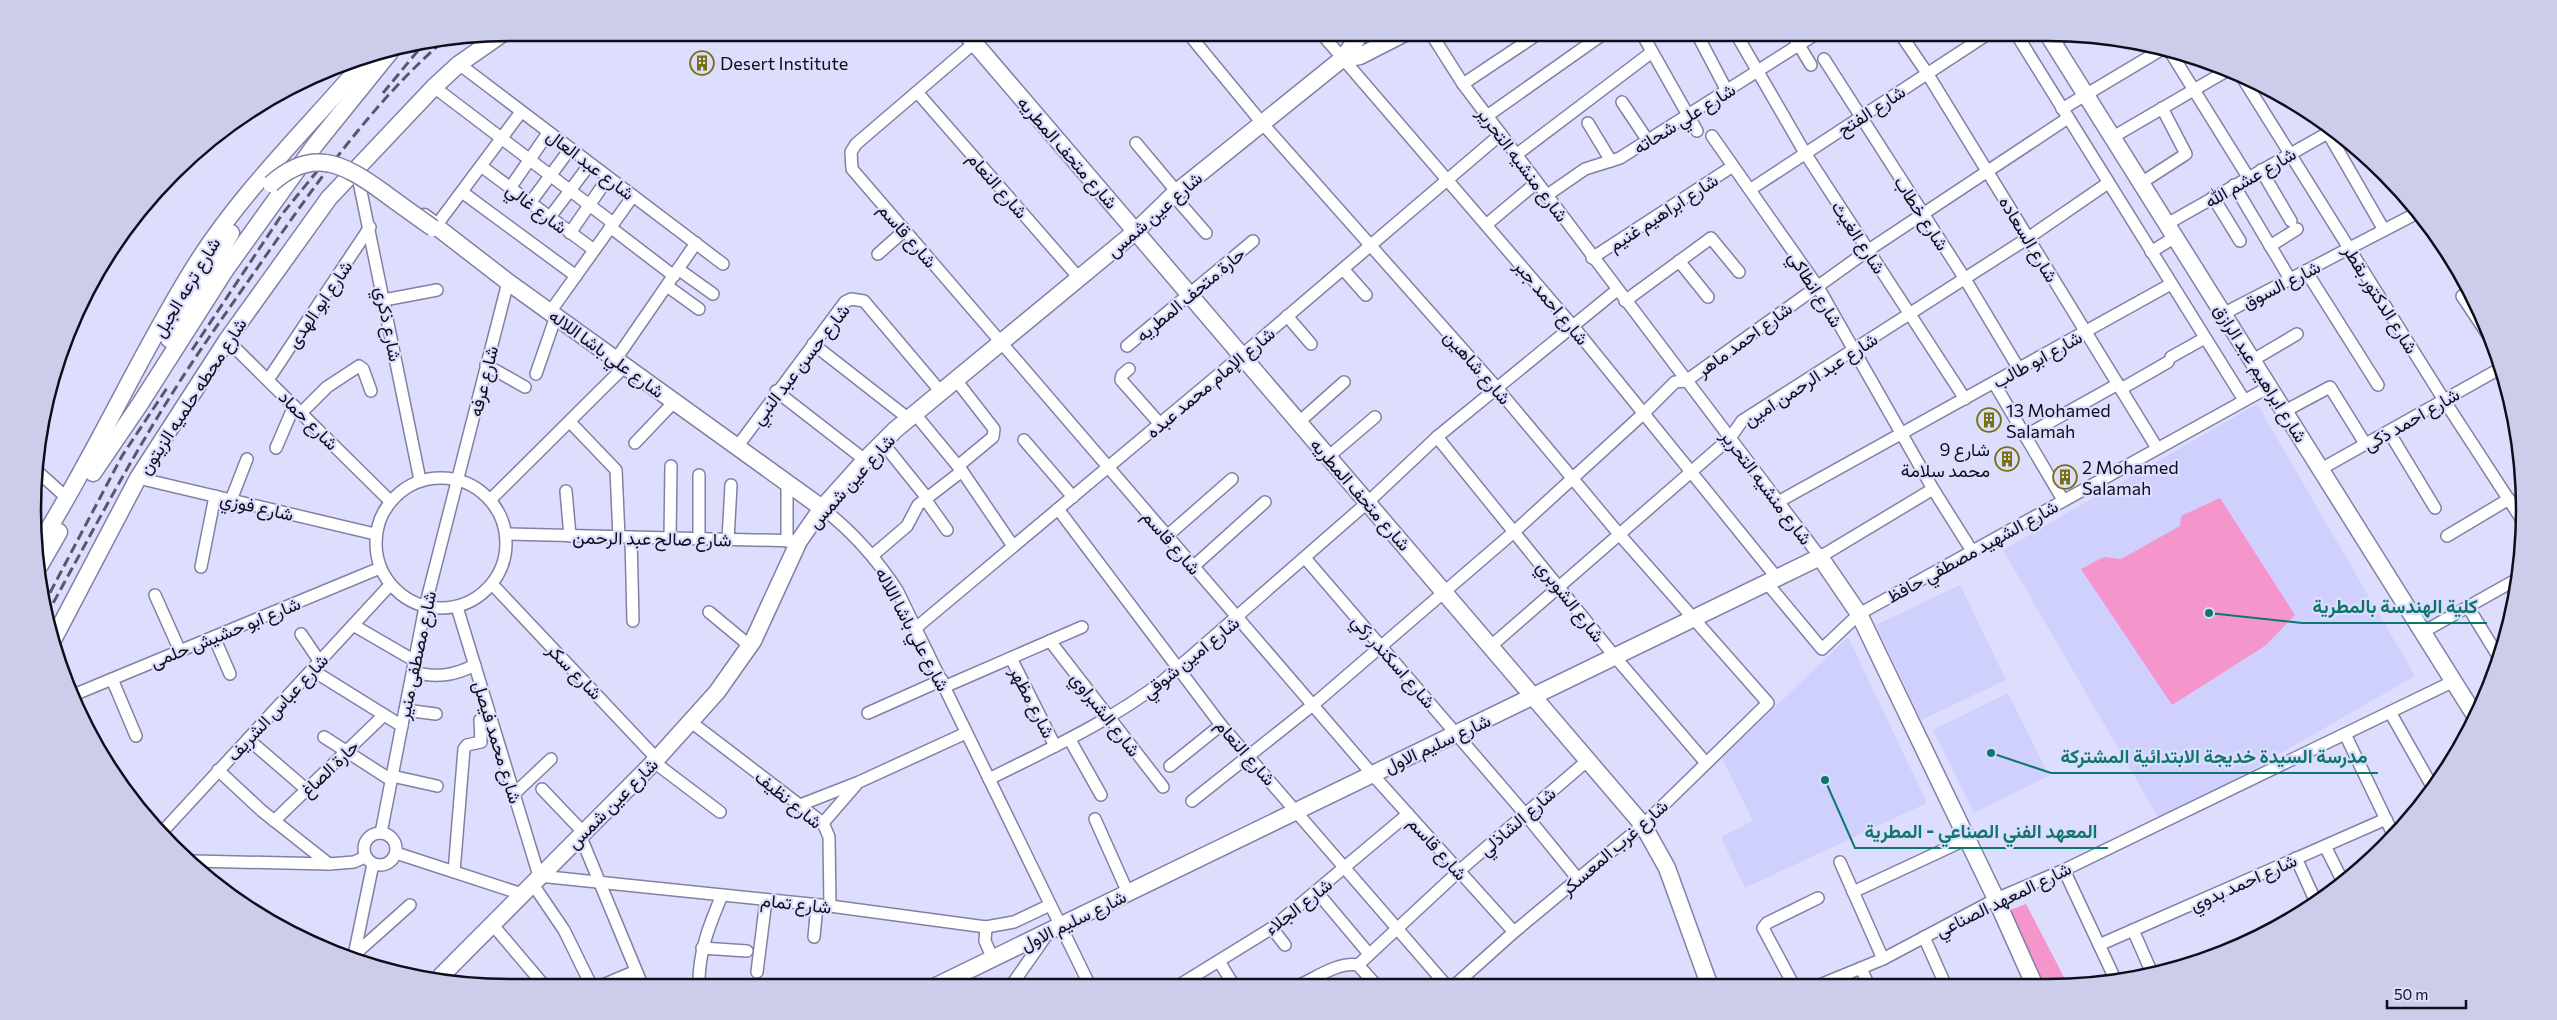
<svg xmlns="http://www.w3.org/2000/svg" width="2557" height="1020" font-family="Commissioner,Vazirmatn,sans-serif">
<style>
.built{fill:#d0d0ff}
.green{fill:#f496cc}
.lines{fill:none;stroke-linecap:round;stroke-linejoin:round}
.street-casing{stroke:#8181a5;stroke-width:14}
.secondary-casing{stroke:#8181a5;stroke-width:19}
.street{stroke:#fff;stroke-width:11}
.secondary{stroke:#fff;stroke-width:16}
.rail{stroke:#57566a;stroke-width:3;stroke-dasharray:10 5;stroke-linecap:butt}
.secondary-bridge-casing{stroke:#8181a5;stroke-width:19;stroke-linecap:butt}
.secondary-bridge{stroke:#fff;stroke-width:16}
.labels{text-anchor:middle;dominant-baseline:central;stroke-width:4.5;stroke-linejoin:round;paint-order:stroke}
.poi-label{font-size:18px;fill:#0e0d1b;stroke:#ddddfd;text-anchor:start}
.street-label{font-size:18px;fill:#0e0d1b;stroke:#ddddfd}
.rim{fill:none;stroke:#0e0d1b;stroke-width:2.5}
.leader{fill:none;stroke:#0f766e;stroke-width:2}
.callout-dot{fill:#0f766e;stroke:#ddddfd;stroke-width:2}
.callout-label{font-size:19px;text-anchor:middle;font-weight:bold;fill:#0f766e;stroke:#ddddfd;stroke-width:4.5;stroke-linejoin:round;paint-order:stroke}
</style>
<rect width="100%" height="100%" fill="#ddddfd"/>
<g class="built">
<polygon points="2257,404 2415,676 2161,822 2003,550"/>
<polygon points="1960,585 2006,680 1921,720 1876,625"/>
<polygon points="1848,637 1927,803 1745,888 1721,837 1753,821 1722,758"/>
<polygon points="2008,693 2049,776 1974,813 1933,730"/>
</g>
<g class="green">
<polygon points="2220,498 2295,615 2265,646 2172,705 2081,569 2104,557 2121,559 2180,526 2181,516"/>
<polygon points="2026,904 2067,983 2041,984 2010,910"/>
</g>
<g class="lines">
<g class="street-casing">
<g id="street">
<polyline points="987,32 856,144 851,152 852,169 1372,774 1514,932"/>
<polyline points="1187,32 1262,123 1496,387 1619,534 1768,703 1643,825 1514,932 1455,985"/>
<polyline points="1320,32 1572,325 1777,578"/>
<polyline points="1430,32 1463,84 1820,557 1933,489"/>
<polyline points="1641,32 1697,131"/>
<polyline points="1696,32 1727,91"/>
<polyline points="1735,32 1805,153 1965,399"/>
<polyline points="1791,32 1811,65"/>
<polyline points="1899,32 1927,73 2157,448"/>
<polyline points="2015,32 2244,400"/>
<polyline points="2054,42 2065,35"/>
<polyline points="2171,53 2248,177"/>
<polyline points="1824,59 1965,279 2019,369"/>
<polyline points="459,64 723,264"/>
<polyline points="2242,77 2444,400 2522,520"/>
<polyline points="1463,84 1541,32"/>
<polyline points="434,87 613,223"/>
<polyline points="917,92 1079,278"/>
<polyline points="1622,102 1648,141"/>
<polyline points="2062,109 2159,51"/>
<polyline points="1487,116 1606,32"/>
<polyline points="1588,123 1611,161"/>
<polyline points="2328,133 2384,230"/>
<polyline points="1712,136 1818,287 1933,489 1972,551"/>
<polyline points="2113,137 2228,70"/>
<polyline points="1136,143 1177,192"/>
<polyline points="1516,155 1652,52"/>
<polyline points="481,166 594,250"/>
<polyline points="2261,170 2291,221"/>
<polyline points="357,172 420,480"/>
<polyline points="2141,183 2186,154 2162,108"/>
<polyline points="2234,185 2290,279"/>
<polyline points="510,188 548,133"/>
<polyline points="1751,189 1991,32"/>
<polyline points="462,192 576,276"/>
<polyline points="1173,195 1206,233"/>
<polyline points="1546,196 1585,169 1620,158 1819,32"/>
<polyline points="2213,197 2240,241"/>
<polyline points="530,203 570,149"/>
<polyline points="550,217 590,164"/>
<polyline points="2167,224 2333,130"/>
<polyline points="1486,225 1536,183"/>
<polyline points="436,226 521,112"/>
<polyline points="610,227 674,276"/>
<polyline points="570,233 608,178"/>
<polyline points="2270,246 2297,229"/>
<polyline points="2151,252 2175,237"/>
<polyline points="878,254 905,230"/>
<polyline points="1592,258 1733,166"/>
<polyline points="1679,261 1708,297"/>
<polyline points="678,269 713,294"/>
<polyline points="1343,269 1366,295"/>
<polyline points="2306,271 2378,385"/>
<polyline points="667,286 699,309"/>
<polyline points="2462,296 2490,338"/>
<polyline points="384,300 437,290"/>
<polyline points="1625,301 1711,238 1739,272"/>
<polyline points="550,312 633,196"/>
<polyline points="2223,314 2419,212"/>
<polyline points="1287,316 1311,344"/>
<polyline points="227,340 390,501"/>
<polyline points="813,344 909,419"/>
<polyline points="1127,346 1253,241"/>
<polyline points="2171,357 2205,338"/>
<polyline points="616,359 696,243"/>
<polyline points="2253,360 2297,334"/>
<polyline points="486,365 525,387"/>
<polyline points="1129,369 1122,375 1121,380 1160,424"/>
<polyline points="536,374 556,316"/>
<polyline points="268,380 370,227"/>
<polyline points="956,380 994,429 993,437 958,466"/>
<polyline points="1994,383 2063,500"/>
<polyline points="2121,389 2168,362"/>
<polyline points="776,391 865,460"/>
<polyline points="2285,411 2330,387 2366,445"/>
<polyline points="301,413 327,387 359,366 363,369 371,391"/>
<polyline points="915,414 962,471 1013,546"/>
<polyline points="570,422 616,470 619,537"/>
<polyline points="1299,422 1344,382"/>
<polyline points="2389,432 2435,508"/>
<polyline points="2025,436 2118,384"/>
<polyline points="1437,437 1616,658 1706,763"/>
<polyline points="1024,440 1073,497"/>
<polyline points="882,442 927,498"/>
<polyline points="635,443 674,402"/>
<polyline points="737,447 845,302 851,299 864,301 941,392"/>
<polyline points="276,448 294,406"/>
<polyline points="1328,457 1375,417"/>
<polyline points="2321,469 2501,368"/>
<polyline points="37,471 67,498"/>
<polyline points="699,475 699,539"/>
<circle cx="441" cy="543" r="65"/>
<polyline points="138,478 375,534"/>
<polyline points="787,484 787,541"/>
<polyline points="566,491 570,536"/>
<polyline points="925,499 947,530"/>
<polyline points="231,500 247,459"/>
<polyline points="490,500 625,366"/>
<polyline points="1778,502 2171,284"/>
<path d="M822 508C853 532 876 558 897 590L1090 986"/>
<polyline points="1058,509 1221,725 1446,985"/>
<polyline points="506,534 799,541"/>
<polyline points="1167,536 1232,479"/>
<polyline points="2447,536 2509,499"/>
<polyline points="631,537 633,621"/>
<polyline points="670,538 671,466"/>
<polyline points="728,540 731,485"/>
<polyline points="873,555 907,526 918,505 962,471"/>
<polyline points="1305,558 1525,814 1578,879"/>
<polyline points="1194,566 1265,502"/>
<polyline points="201,567 215,496"/>
<polyline points="1767,583 1822,649 1859,614 2269,387"/>
<polyline points="492,584 657,759"/>
<polyline points="155,595 180,651"/>
<polyline points="457,607 539,876 830,906 986,927 1014,922 1050,905"/>
<polyline points="2468,607 2500,659"/>
<polyline points="709,612 750,646"/>
<polyline points="353,625 415,661"/>
<polyline points="917,627 1242,355 1501,134"/>
<polyline points="2423,632 2519,578"/>
<polyline points="301,634 320,662"/>
<polyline points="214,637 230,674"/>
<polyline points="1050,641 1163,787"/>
<polyline points="1491,646 1730,438 1742,421 2028,238 2108,183"/>
<polyline points="1011,658 1055,746"/>
<polyline points="312,670 402,726"/>
<path d="M413 672C436 678 453 676 475 665"/>
<polyline points="112,679 136,736"/>
<polyline points="944,687 1082,627"/>
<polyline points="71,696 380,568"/>
<polyline points="405,710 436,714"/>
<polyline points="2390,712 2433,788"/>
<polyline points="868,713 942,680"/>
<polyline points="691,722 823,823 829,837 830,906"/>
<polyline points="2345,734 2393,834"/>
<polyline points="324,737 391,780"/>
<polyline points="248,739 307,790"/>
<polyline points="1070,740 1101,795"/>
<polyline points="654,762 720,812"/>
<polyline points="1170,766 1221,725"/>
<polyline points="218,770 262,811 329,864"/>
<polyline points="392,776 437,786"/>
<path d="M989 779C1049 749 1109 722 1163 681L1368 502 1437 437 1617 290"/>
<polyline points="542,789 583,832"/>
<polyline points="514,794 551,759"/>
<polyline points="1192,801 1314,704 1515,531 1644,413 1675,382 1686,381 1867,251 2068,118"/>
<polyline points="800,805 859,782 966,733"/>
<polyline points="1095,819 1128,893"/>
<polyline points="274,821 384,715"/>
<polyline points="823,823 856,785"/>
<polyline points="164,830 390,585"/>
<circle cx="380" cy="849" r="16"/>
<polyline points="381,833 425,607 508,282"/>
<polyline points="580,835 643,987"/>
<polyline points="2325,846 2343,882"/>
<polyline points="396,853 522,894"/>
<polyline points="2296,858 2315,900"/>
<polyline points="193,861 329,864 354,862 365,857"/>
<polyline points="1840,862 1883,959"/>
<polyline points="2064,870 2116,981"/>
<polyline points="454,872 464,749 467,745 481,742 480,720 490,716"/>
<polyline points="532,883 564,930 592,987"/>
<polyline points="1317,892 1369,954"/>
<polyline points="1853,892 1967,839"/>
<polyline points="492,924 542,983 550,987"/>
<polyline points="986,927 985,941 993,959"/>
<polyline points="1272,928 1285,945"/>
<polyline points="2133,930 2151,971"/>
<polyline points="814,937 817,905"/>
<polyline points="1924,937 1945,984"/>
<polyline points="2099,945 2386,819"/>
<polyline points="702,948 747,951"/>
<polyline points="354,955 410,905"/>
<polyline points="353,960 373,864"/>
<polyline points="1219,961 1234,986"/>
<polyline points="1358,965 1459,871 1588,760"/>
<polyline points="1358,965 1376,985"/>
<polyline points="1861,968 1868,984"/>
<polyline points="757,972 766,900"/>
<polyline points="1793,984 1763,928 1767,923 1818,898"/>
<polyline points="1822,984 1883,959 1996,899 2064,870 2454,681"/>
<path d="M1300 985C1317 977 1338 962 1358 965"/>
<polyline points="1011,986 1048,933"/>
<polyline points="1178,986 1272,928 1408,814"/>
<polyline points="598,987 636,971"/>
<path d="M699 987C698 953 709 926 722 895"/>
</g>
</g>
<g class="secondary-casing">
<g id="secondary">
<polyline points="965,32 1643,825 1667,868 1709,984"/>
<polyline points="2047,33 2474,714"/>
<polyline points="1342,59 1360,56 1407,32"/>
<polyline points="424,217 508,282 822,508"/>
<polyline points="169,339 231,233"/>
<polyline points="93,473 140,404 226,269 315,145 390,52"/>
<path d="M40 543C95 455 138 358 193 269 242 190 310 126 369 56"/>
<polyline points="40,565 59,532"/>
<polyline points="53,640 138,478 227,340 329,198 434,87 459,64 502,34"/>
<polyline points="441,976 654,762 717,692 753,641 799,541 822,508 865,460 895,430 1136,231 1173,195 1342,59 1362,32"/>
<polyline points="936,986 1820,557 1859,614 1996,899 2034,984"/>
</g>
</g>
<use href="#street" class="street"/>
<use href="#secondary" class="secondary"/>
<g class="rail">
<polyline points="383,93 421,47"/>
<polyline points="192,350 283,213 323,164"/>
<polyline points="43,606 122,456 169,385"/>
<path d="M46 616C88 540 128 463 175 389 204 343 236 299 267 254 318 181 372 104 440 44"/>
</g>
<g class="secondary-bridge-casing">
<path id="secondary-bridge" d="M271 184C312 147 343 163 383 192 399 204 416 216 433 228"/>
</g>
<use href="#secondary-bridge" class="secondary-bridge"/>
</g>
<defs>
<g id="building-ring" transform="scale(1.25)"><circle r="9.5" fill="#ddddfd" stroke="#777011" stroke-width="1.5"/><path d="M-4-6H4V6H1V3H-1V6H-4ZM-2.5-4.3h1.7v1.8h-1.7ZM.8-4.3h1.7v1.8H.8ZM-2.5-1h1.7V.8h-1.7ZM.8-1h1.7V.8H.8Z" fill="#777011"/></g>
</defs>
<g fill-rule="evenodd">
<use href="#building-ring" x="702" y="63"/>
<use href="#building-ring" x="1989" y="420"/>
<use href="#building-ring" x="2007" y="459"/>
<use href="#building-ring" x="2065" y="477"/>
</g>
<g class="labels">
<g class="poi-label">
<text x="720" y="63">Desert Institute</text>
<text x="2006" y="410">13 Mohamed<tspan x="2006" dy="21">Salamah</tspan></text>
<text x="1990" y="449" text-anchor="end">9 شارع<tspan x="1990" dy="21">محمد سلامة</tspan></text>
<text x="2082" y="467">2 Mohamed<tspan x="2082" dy="21">Salamah</tspan></text>
</g>
<g class="street-label">
<text transform="translate(1871 110) rotate(-33)">شارع الفتح</text>
<text transform="translate(1684 118) rotate(-32)">شارع علي شحاته</text>
<text transform="translate(1068 152) rotate(49)">شارع متحف المطريه</text>
<text transform="translate(591 164) rotate(37)">شارع عبد العال</text>
<text transform="translate(1523 164) rotate(53)">شارع منشيه التحرير</text>
<text transform="translate(2250 177) rotate(-30)">شارع عشم الله</text>
<text transform="translate(998 185) rotate(49)">شارع النعام</text>
<text transform="translate(537 208) rotate(37)">شارع غالي</text>
<text transform="translate(1663 212) rotate(-33)">شارع ابراهيم غنيم</text>
<text transform="translate(1922 213) rotate(57)">شارع خطاب</text>
<text transform="translate(1154 214) rotate(-41)">شارع عين شمس</text>
<text transform="translate(908 235) rotate(49)">شارع قاسم</text>
<text transform="translate(1859 237) rotate(57)">شارع الغيث</text>
<text transform="translate(2029 239) rotate(59)">شارع السعاده</text>
<text transform="translate(2281 284) rotate(-27)">شارع السوق</text>
<text transform="translate(186 287) rotate(-59)">شارع ترعه الجبل</text>
<text transform="translate(1816 289) rotate(58)">شارع انطاكي</text>
<text transform="translate(1190 294) rotate(-40)">حارة متحف المطريه</text>
<text transform="translate(2381 299) rotate(58)">شارع الدكتور بقطر</text>
<text transform="translate(1552 302) rotate(50)">شارع احمد جبر</text>
<text transform="translate(319 304) rotate(-56)">شارع ابو الهدى</text>
<text transform="translate(389 324) rotate(79)">شارع ذكري</text>
<text transform="translate(1744 339) rotate(-36)">شارع احمد ماهر</text>
<text transform="translate(607 353) rotate(36)">شارع علي باشا اللاله</text>
<text transform="translate(2037 359) rotate(-29)">شارع ابو طالب</text>
<text transform="translate(800 364) rotate(-52)">شارع حسن عبد النبي</text>
<text transform="translate(1478 367) rotate(49)">شارع شاهين</text>
<text transform="translate(2261 373) rotate(58)">شارع ابراهيم عبد الرازق</text>
<text transform="translate(1810 379) rotate(-33)">شارع عبد الرحمن امين</text>
<text transform="translate(483 381) rotate(-76)">شارع عرفه</text>
<text transform="translate(1210 382) rotate(-40)">شارع الإمام محمد عبده</text>
<text transform="translate(192 396) rotate(-57)">شارع محطه حلميه الزيتون</text>
<text transform="translate(2411 419) rotate(-30)">شارع احمد ذكى</text>
<text transform="translate(309 420) rotate(45)">شارع حماد</text>
<text transform="translate(851 481) rotate(-48)">شارع عين شمس</text>
<text transform="translate(1767 487) rotate(53)">شارع منشيه التحرير</text>
<text transform="translate(1361 494) rotate(49)">شارع متحف المطريه</text>
<text transform="translate(257 506) rotate(13)">شارع فوزي</text>
<text transform="translate(652 538) rotate(1)">شارع صالح عبد الرحمن</text>
<text transform="translate(1172 542) rotate(49)">شارع قاسم</text>
<text transform="translate(1972 551) rotate(-29)">شارع الشهيد مصطفي حافظ</text>
<text transform="translate(1571 601) rotate(52)">شارع الشوبري</text>
<text transform="translate(913 629) rotate(62)">شارع علي باشا اللاله</text>
<text transform="translate(225 632) rotate(-22)">شارع ابو حشيش حلمى</text>
<text transform="translate(416 655) rotate(-78)">شارع مصطفى منير</text>
<text transform="translate(1190 657) rotate(-39)">شارع امين شوقي</text>
<text transform="translate(1394 661) rotate(49)">شارع اسكندر زكي</text>
<text transform="translate(575 671) rotate(46)">شارع سكر</text>
<text transform="translate(1033 702) rotate(63)">شارع مظهر</text>
<text transform="translate(277 707) rotate(-47)">شارع عباس الشريف</text>
<text transform="translate(1106 714) rotate(52)">شارع الشبراوي</text>
<text transform="translate(498 742) rotate(73)">شارع محمد فيصل</text>
<text transform="translate(1437 743) rotate(-25)">شارع سليم الاول</text>
<text transform="translate(1246 752) rotate(49)">شارع النعام</text>
<text transform="translate(329 768) rotate(-44)">حارة الصاغ</text>
<text transform="translate(789 799) rotate(39)">شارع نظيف</text>
<text transform="translate(612 803) rotate(-45)">شارع عين شمس</text>
<text transform="translate(1517 821) rotate(-41)">شارع الشاذلي</text>
<text transform="translate(1614 847) rotate(-41)">شارع غرب المعسكر</text>
<text transform="translate(1438 848) rotate(48)">شارع قاسم</text>
<text transform="translate(2243 882) rotate(-24)">شارع احمد بدوي</text>
<text transform="translate(2003 899) rotate(-26)">شارع المعهد الصناعي</text>
<text transform="translate(796 903) rotate(6)">شارع تمام</text>
<text transform="translate(1298 906) rotate(-38)">شارع الجلاء</text>
<text transform="translate(1073 920) rotate(-26)">شارع سليم الاول</text>
</g>
</g>
<path d="M0 0H2557V1020H0ZM510 41H2047A469 469 0 0 1 2516 510V510A469 469 0 0 1 2047 979H510A469 469 0 0 1 41 510V510A469 469 0 0 1 510 41Z" fill="#cccceb" fill-rule="evenodd"/>
<path class="rim" d="M510 41H2047A469 469 0 0 1 2516 510V510A469 469 0 0 1 2047 979H510A469 469 0 0 1 41 510V510A469 469 0 0 1 510 41Z"/>
<path class="leader" d="M2209 613L2302 623H2487M1991 753L2051 773H2378M1825 780L1855 848H2108"/>
<g class="callout-dot">
<circle cx="2209" cy="613" r="5"/>
<circle cx="1991" cy="753" r="5"/>
<circle cx="1825" cy="780" r="5"/>
</g>
<g class="callout-label">
<text x="2395" y="613">كلية الهندسة بالمطرية</text>
<text x="2214" y="763">مدرسة السيدة خديجة الابتدائية المشتركة</text>
<text x="1981" y="838">المعهد الفني الصناعي - المطرية</text>
</g>
<path d="M2387 1000v8h79v-8" fill="none" stroke="#0e0d1b" stroke-width="2.5"/>
<text x="2394" y="1000" font-size="15" fill="#0e0d1b" stroke="#ddddfd" stroke-width="4" paint-order="stroke">50 m</text>
</svg>
